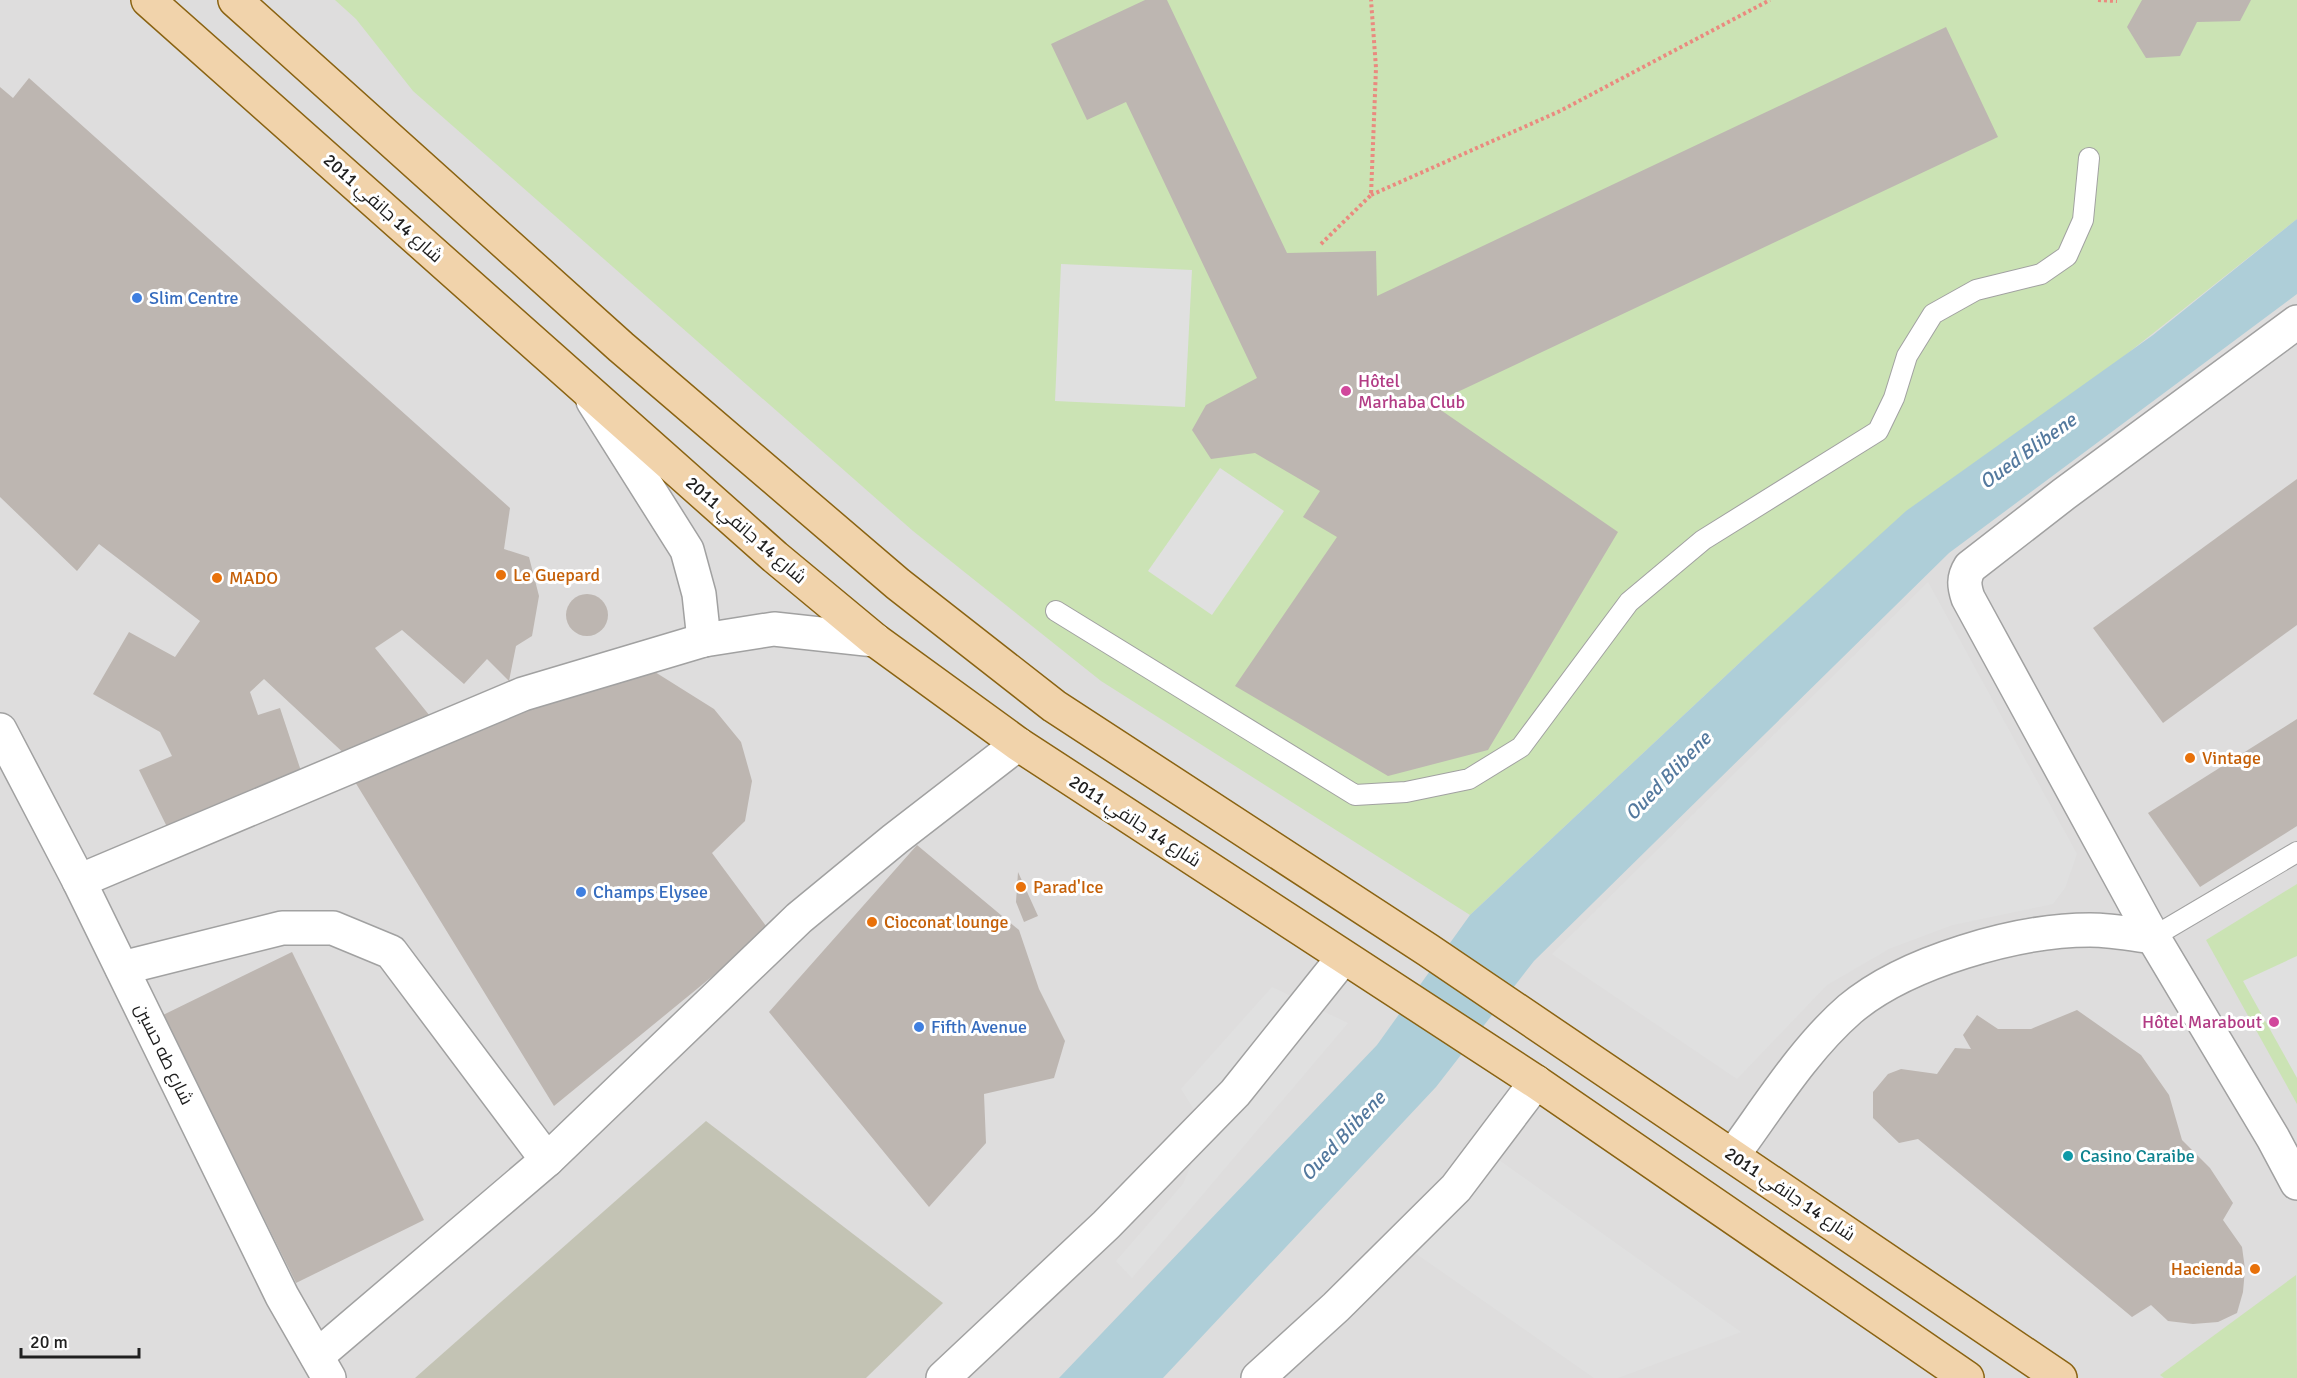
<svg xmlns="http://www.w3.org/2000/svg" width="2297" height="1378" font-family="Signika,Cairo,sans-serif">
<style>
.residential{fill:#dedddd}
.construction{fill:#c3c3b4}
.grass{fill:#cbe3b4}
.parking{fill:#e0e0e0}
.water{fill:#aeced8}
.building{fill:#bdb6b1}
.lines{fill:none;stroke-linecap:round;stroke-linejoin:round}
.service-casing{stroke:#a1a1a1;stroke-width:22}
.minor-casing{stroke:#a1a1a1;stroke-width:36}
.primary-casing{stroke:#8a6312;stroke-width:36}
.path{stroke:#ea8a7f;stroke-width:4;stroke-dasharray:3 3;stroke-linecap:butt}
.service{stroke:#fff;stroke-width:20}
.minor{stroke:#fff;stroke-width:33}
.primary{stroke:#f1d3ab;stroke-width:33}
.shop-dot{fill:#3f7fe0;stroke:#fff;stroke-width:2}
.hotel-dot{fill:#d1479c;stroke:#fff;stroke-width:2}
.food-dot{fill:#e8710a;stroke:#fff;stroke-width:2}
.culture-dot{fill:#0f9aa8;stroke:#fff;stroke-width:2}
.labels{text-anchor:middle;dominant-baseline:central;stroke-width:6;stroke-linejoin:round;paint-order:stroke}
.street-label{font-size:18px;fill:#202020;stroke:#fff}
.shop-label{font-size:18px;fill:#366cbe;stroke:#fff;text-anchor:start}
.hotel-label{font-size:18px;fill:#b23c85;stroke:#fff;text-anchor:start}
.food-label{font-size:18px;fill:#c56008;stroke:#fff;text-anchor:start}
.culture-label{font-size:18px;fill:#0d838f;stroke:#fff;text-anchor:start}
.water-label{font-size:20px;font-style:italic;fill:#54799e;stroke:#fff}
</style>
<rect width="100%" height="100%" fill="#f0ede8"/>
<rect class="residential" x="0" y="0" width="2297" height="1378"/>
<polygon class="construction" points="706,1121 943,1303 866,1378 415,1378"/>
<g class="grass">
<polygon points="335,0 2297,0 2297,219 1749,654 1470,915 1101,681 913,531 413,91 356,19"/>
<polygon points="2297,884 2297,1104 2206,940"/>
<polygon points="2296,1275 2297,1378 2164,1378 2160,1375"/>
</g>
<g class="parking">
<polygon points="1061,264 1192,270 1185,407 1055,401"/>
<polygon points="1220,468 1284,511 1212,615 1148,571"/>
<polygon points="1928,582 2077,854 2065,888 2053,904 1953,925 1889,949 1827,985 1737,1079 1552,954"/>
<polygon points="2297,956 2297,1078 2243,981"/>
<polygon points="1272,987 1348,1023 1132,1278 1116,1261 1183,1184 1206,1129 1181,1089"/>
<polygon points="1478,1145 1741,1332 1618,1378 1594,1378 1395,1239"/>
</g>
<polygon class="water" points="2297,219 2297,294 1949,553 1534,961 1436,1087 1163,1378 1059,1378 1377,1045 1470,915 1749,654 1906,511 2153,335"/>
<g class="building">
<polygon points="1145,0 1167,0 1287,253 1376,251 1377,296 1946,27 1998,137 1432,404 1618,532 1488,750 1388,776 1235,686 1337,537 1303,517 1320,491 1255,453 1211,459 1192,430 1206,405 1257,378 1126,102 1087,120 1051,44"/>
<polygon points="2142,0 2251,0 2240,21 2197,22 2180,56 2146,58 2127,27"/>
<polygon points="29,78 510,508 504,549 529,557 539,596 532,636 516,646 509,681 487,659 464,684 402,630 375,648 434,721 349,758 264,679 250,692 258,715 280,708 303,777 170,833 139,770 172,756 160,732 93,694 129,632 175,657 200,621 99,544 77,571 0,497 0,87 13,98"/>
<polygon points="2297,479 2297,625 2163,723 2093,628"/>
<circle cx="587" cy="615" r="21"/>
<polygon points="639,662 714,709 741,742 752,781 745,821 712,853 769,930 554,1106 352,777"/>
<polygon points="2297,719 2297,826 2200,887 2148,813"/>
<polygon points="917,845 1019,930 1039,989 1065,1041 1054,1078 984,1094 986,1143 929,1207 769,1012"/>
<polygon points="1018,872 1038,916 1024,922 1016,902"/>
<polygon points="292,952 424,1220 296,1283 163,1015"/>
<polygon points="2077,1010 2141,1055 2169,1095 2182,1140 2210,1168 2233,1203 2223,1220 2242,1247 2245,1269 2243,1292 2237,1313 2218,1322 2193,1324 2168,1321 2151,1305 2132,1317 1918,1139 1899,1143 1873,1118 1873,1092 1888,1074 1901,1069 1937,1074 1955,1048 1971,1049 1963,1035 1977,1015 1998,1029 2031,1029"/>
</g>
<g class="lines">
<g class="service-casing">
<g id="service">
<polyline points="1056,611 1355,795 1406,792 1469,779 1521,747 1629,602 1703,540 1878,431 1894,398 1907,356 1933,314 1976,290 2041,274 2067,256 2083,220 2089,158"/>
<polyline points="2153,937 2297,852"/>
</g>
</g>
<g class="minor-casing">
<g id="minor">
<path d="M2297 322 2064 494 1970 567C1963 578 1964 586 1968 598L2153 937 2273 1138 2297 1183"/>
<polyline points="593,401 687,550 699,594 704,640"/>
<polyline points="0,730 79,881 282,1296 329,1378"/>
<polyline points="79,881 523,694 704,640 774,629 875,640"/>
<polyline points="122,968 282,928 333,928 391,952 547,1160"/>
<path d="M1733 1155C1769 1106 1804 1049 1850 1009 1906 962 2017 930 2090 930 2111 930 2132 934 2153 937"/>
<polyline points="317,1356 547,1160 799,918 895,839 1018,744"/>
<polyline points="943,1378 1106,1225 1235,1093 1343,958"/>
<polyline points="1258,1378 1336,1307 1456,1188 1536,1082"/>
</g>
</g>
<g class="primary-casing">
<g id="primary">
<polyline points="148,0 775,557 875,640 1018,744 1536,1082 1967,1378"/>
<polyline points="235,0 621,347 898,584 1054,706 1428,950 2060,1378"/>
</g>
</g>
<g class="path">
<polyline points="2098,0 2117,1"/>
<polyline points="1371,195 1560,111 1770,0"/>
<polyline points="1321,244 1371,195 1376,68 1371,0"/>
</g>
<use href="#service" class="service"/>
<use href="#minor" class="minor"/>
<use href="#primary" class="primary"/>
</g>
<g class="shop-dot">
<circle cx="137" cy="298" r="6"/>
<circle cx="581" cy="892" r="6"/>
<circle cx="919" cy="1027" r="6"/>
</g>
<g class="hotel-dot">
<circle cx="1346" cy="391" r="6"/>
<circle cx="2274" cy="1022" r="6"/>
</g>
<g class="food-dot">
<circle cx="501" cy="575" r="6"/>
<circle cx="217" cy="578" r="6"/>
<circle cx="2190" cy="758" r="6"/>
<circle cx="1021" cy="887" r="6"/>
<circle cx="872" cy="922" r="6"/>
<circle cx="2255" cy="1269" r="6"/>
</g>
<circle class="culture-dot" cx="2068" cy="1156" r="6"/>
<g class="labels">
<g class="street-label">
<text transform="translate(383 208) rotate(42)">شارع 14 جانفي 2011</text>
<text transform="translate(746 530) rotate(41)">شارع 14 جانفي 2011</text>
<text transform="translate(1135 821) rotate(33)">شارع 14 جانفي 2011</text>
<text transform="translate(164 1054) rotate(64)">شارع طه حسين</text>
<text transform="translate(1790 1194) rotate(34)">شارع 14 جانفي 2011</text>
</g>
<g class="shop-label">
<text x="149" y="298">Slim Centre</text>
<text x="593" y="892">Champs Elysee</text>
<text x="931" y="1027">Fifth Avenue</text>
</g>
<g class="hotel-label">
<text x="1358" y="381">Hôtel<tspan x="1358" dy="21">Marhaba Club</tspan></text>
<text x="2262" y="1022" text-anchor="end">Hôtel Marabout</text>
</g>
<g class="food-label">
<text x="513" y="575">Le Guepard</text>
<text x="229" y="578">MADO</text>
<text x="2202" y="758">Vintage</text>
<text x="1033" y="887">Parad'Ice</text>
<text x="884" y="922">Cioconat lounge</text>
<text x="2243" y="1269" text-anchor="end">Hacienda</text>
</g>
<g class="culture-label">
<text x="2080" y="1156">Casino Caraibe</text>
</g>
<g class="water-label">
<text transform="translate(2028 451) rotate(-36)">Oued Blibene</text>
<text transform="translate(1668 776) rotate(-46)">Oued Blibene</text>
<text transform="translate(1343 1136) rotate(-47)">Oued Blibene</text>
</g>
</g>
<path d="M21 1348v9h118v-9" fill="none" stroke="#202020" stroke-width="3"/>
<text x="30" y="1348" font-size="18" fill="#202020" stroke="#ffffff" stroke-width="4.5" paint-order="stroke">20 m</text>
</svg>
